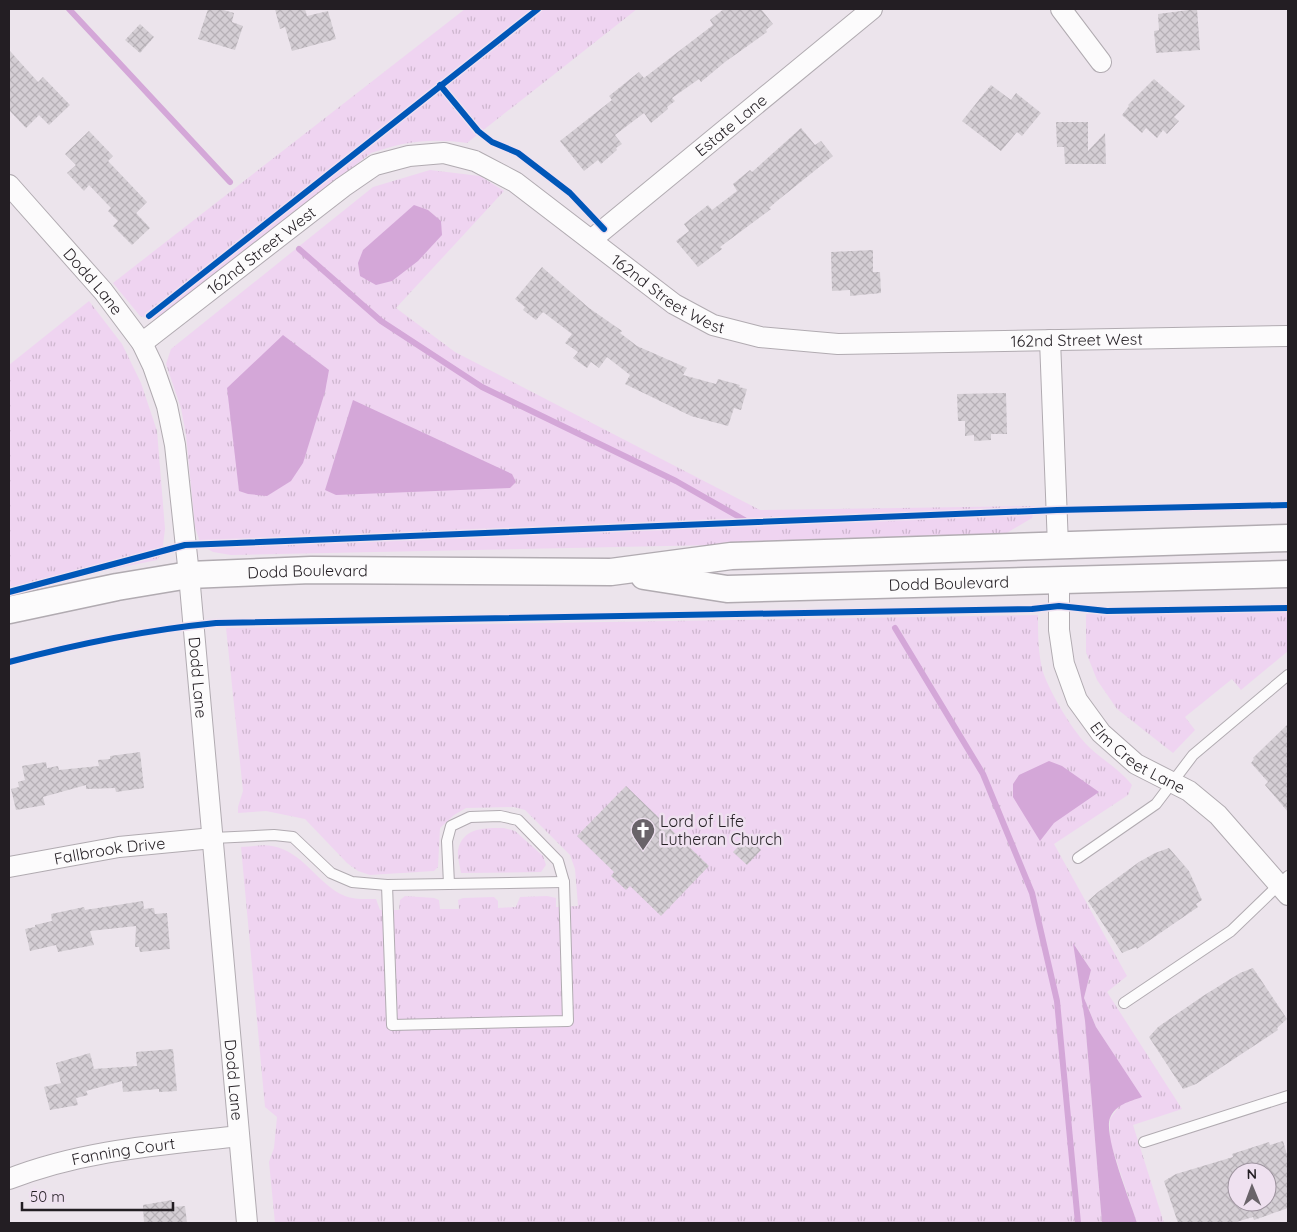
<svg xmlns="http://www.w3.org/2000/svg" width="1297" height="1232" font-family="Quicksand,sans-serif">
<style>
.grass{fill:url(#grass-tufts)}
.water{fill:#d4a7d8}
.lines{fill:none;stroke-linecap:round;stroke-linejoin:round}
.stream{stroke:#d4a7d8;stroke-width:6}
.building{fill:url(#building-cross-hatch);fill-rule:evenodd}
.service-casing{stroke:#b1abb1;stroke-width:12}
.minor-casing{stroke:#b1abb1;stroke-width:22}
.tertiary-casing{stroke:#b1abb1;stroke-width:29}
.service{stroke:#fcfbfc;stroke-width:10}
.minor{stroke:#fcfbfc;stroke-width:20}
.tertiary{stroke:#fcfbfc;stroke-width:26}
.cycleway-casing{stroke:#efe1f0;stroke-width:9}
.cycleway{stroke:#0057b8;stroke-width:6}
.labels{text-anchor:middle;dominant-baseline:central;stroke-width:5;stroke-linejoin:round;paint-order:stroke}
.street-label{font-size:16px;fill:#231e23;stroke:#efe1f0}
.poi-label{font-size:16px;fill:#231e23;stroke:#efe1f0;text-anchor:start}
</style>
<defs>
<pattern id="grass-tufts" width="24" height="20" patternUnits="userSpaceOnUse" patternTransform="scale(1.25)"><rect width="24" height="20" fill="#efd4f1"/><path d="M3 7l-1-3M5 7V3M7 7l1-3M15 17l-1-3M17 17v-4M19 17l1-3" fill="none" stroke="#cdb6ce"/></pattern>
<pattern id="building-cross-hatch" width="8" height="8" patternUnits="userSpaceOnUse" patternTransform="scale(1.25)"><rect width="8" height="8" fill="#d4ced4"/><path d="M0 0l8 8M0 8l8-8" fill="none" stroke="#b6b0b6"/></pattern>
</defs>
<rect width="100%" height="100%" fill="#ece4ec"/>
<g class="grass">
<path d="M465 9H637L467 143C431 138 405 141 371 153L161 316 153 319 140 316 113 283Z"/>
<polygon points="430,170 480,176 504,191 396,308 455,352 760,510 1035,506 1032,518 1005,534 867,542 231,555 213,552 201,545 195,527 186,435 181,408 166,364 171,349 373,187"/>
<polygon points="89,301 122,344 141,383 157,431 165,529 162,553 157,560 9,590 9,365"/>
<polygon points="1288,611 1288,651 1241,690 1232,679 1185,717 1195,730 1173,753 1117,709 1097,680 1086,652 1086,614"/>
<path d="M1038 615C1038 634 1038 654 1043 672 1050 693 1074 733 1089 747 1104 761 1119 769 1132 785L1128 795 1054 844 1127 976 1107 992 1182 1109 1133 1125 1164 1223H1137L1110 1141V1119L1120 1105 1141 1097 1096 1027 1084 998 1091 970 1074 944 1085 1021 1102 1223H275L269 1162 274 1148 277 1117 265 1107 241 847C251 847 263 844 272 846 303 851 318 885 345 896 354 900 367 899 376 899L380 910H399L400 900 405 896 434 898 439 900 440 909H459L458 900 463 898 494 897 498 901V908L516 907 520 897 547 896 556 898V907L578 906 575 869 570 855 525 810 514 807 466 808 454 815 440 828 438 867 434 871 370 875 358 871 347 863 305 819 266 811 238 813V807L243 791 226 628Z"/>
<path d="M504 828 515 831 543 856 546 865 541 872 461 873C460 866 457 857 458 850 463 827 485 828 504 828Z"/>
</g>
<g class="water">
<polygon points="414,205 428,210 441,221 442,235 418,261 392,281 376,285 360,276 358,263 363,250"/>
<polygon points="283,335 329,370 325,392 303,463 291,481 267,496 248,494 239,491 227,388"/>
<polygon points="353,400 512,474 516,482 510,488 336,495 325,490"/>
<polygon points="1049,761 1062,766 1099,792 1054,823 1040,841 1013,797 1013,784 1019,775"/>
<path d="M1073 943 1091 970 1084 998 1096 1027 1142 1097C1129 1102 1116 1104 1110 1118 1103 1135 1131 1203 1137 1223H1102L1085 1021Z"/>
</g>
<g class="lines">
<g class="stream">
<polyline points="69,9 230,182"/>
<polyline points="299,249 381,321 482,387 676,481 748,522"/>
<polyline points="895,628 983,774 1032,893 1057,1001 1078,1223"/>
</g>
</g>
<g class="building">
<polygon points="208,9 220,9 234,13 232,22 243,26 235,50 198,39"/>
<polygon points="275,9 305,9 307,16 328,11 336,39 292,51 285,27 280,29"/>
<polygon points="724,9 761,9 773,24 766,30 767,32 725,62 701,82 699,79 672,98 675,101 667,107 668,109 651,123 644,113 615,135 622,144 616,148 617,150 601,164 598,160 584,171 560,141 612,100 609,96 639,72 644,78 713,25 710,20"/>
<polygon points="1197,9 1200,50 1156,53 1154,31 1159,30 1158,14"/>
<polygon points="140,24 154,37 140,53 125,40"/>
<polygon points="9,50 38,82 43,77 70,105 49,125 39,115 26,128 9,110"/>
<polygon points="1154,79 1185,106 1174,117 1179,121 1167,134 1163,130 1157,138 1146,128 1142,133 1122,115 1129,106 1128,105"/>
<polygon points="991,85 1011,100 1016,93 1041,113 1022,136 1017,132 1001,151 962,121"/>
<polygon points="1056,122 1088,122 1088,151 1105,133 1106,164 1065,164 1064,147 1057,147"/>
<polygon points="801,128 815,145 821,141 833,156 777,201 769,208 771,209 720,247 722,249 698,267 676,241 689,231 684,224 708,205 712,210 737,191 733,184 750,170 752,172"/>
<polygon points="89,131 113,156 108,161 147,202 136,213 150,228 132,245 113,226 118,221 108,211 111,208 89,185 84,191 67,173 76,165 65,154"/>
<polygon points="873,250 873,272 880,272 881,293 850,296 850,290 832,291 831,252"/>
<polygon points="542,267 589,308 622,331 620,333 637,346 687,368 683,375 716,384 718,379 740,385 739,387 747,389 741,410 734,408 728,426 691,416 625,384 630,375 607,357 599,368 591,362 587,368 573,358 578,352 565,343 572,334 543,312 536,320 523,310 525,307 515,299"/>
<polygon points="1006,393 1007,434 991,434 991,440 974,441 974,435 965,436 965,421 958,421 957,394"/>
<polygon points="1288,724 1288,812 1265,785 1268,782 1251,763 1254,759 1253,758"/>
<polygon points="140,752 144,788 116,792 115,788 86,789 86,785 43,797 45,805 16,810 11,789 19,787 18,782 25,780 22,766 46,762 47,768 58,766 59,770 99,766 98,760 110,759 110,756"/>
<polygon points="626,786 709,866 661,916 630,886 626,890 611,876 614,872 577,836"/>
<polygon points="748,836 761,850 747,865 733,852"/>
<polygon points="1169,848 1189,871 1202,900 1196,904 1198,907 1137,949 1136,947 1122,953 1088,901 1098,892 1139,862 1155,853"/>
<polygon points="143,901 144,909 154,908 155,914 167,913 170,949 140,952 139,947 135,947 136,926 90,931 94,945 58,952 56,945 30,951 25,929 35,927 35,925 52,921 51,914 84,907 85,910"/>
<polygon points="1253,968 1287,1019 1277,1028 1278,1030 1196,1084 1183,1089 1149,1037 1158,1027 1203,996 1240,973"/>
<polygon points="173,1049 177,1091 159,1092 159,1089 123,1092 122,1081 86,1091 88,1095 76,1098 78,1105 50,1110 44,1087 61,1083 56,1063 90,1053 94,1069 137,1066 136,1052"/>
<path d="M1283 1141 1288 1158V1208L1254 1220 1253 1217 1233 1223H1178L1164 1181 1176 1174 1233 1157 1232 1154 1269 1142 1270 1145ZM1237 1172H1267V1202H1237Z"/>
<polygon points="172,1200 172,1207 185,1206 187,1223 144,1223 143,1205"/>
</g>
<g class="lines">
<g class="service-casing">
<g id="service">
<polyline points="213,838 274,835 293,837 331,873 352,882 387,885 564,882"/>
<polyline points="1078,858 1156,804 1193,755 1288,675"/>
<polyline points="387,885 392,1025 568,1021 564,882 558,861 518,820 500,816 470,817 451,826 447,841 449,884"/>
<polyline points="1124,1003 1231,931 1288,876"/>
<polyline points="1144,1142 1288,1096"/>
</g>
</g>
<g class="minor-casing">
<g id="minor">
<polyline points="1061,9 1101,62"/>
<path id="s1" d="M9 185 103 291 142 343 153 366 167 406 175 445 189 575 247 1223"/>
<path id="s2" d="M591 240 872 9"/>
<polyline points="1050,340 1058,546"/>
<path id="s3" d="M142 343 343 187 375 165 409 156 444 153 475 161 515 182 674 304 713 325 760 337 838 344 1288 336"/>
<path id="s4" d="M1059 580V630L1064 664 1077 700 1101 733 1136 764 1189 791 1218 815 1288 895"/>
<path id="s5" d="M9 867 119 847 213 838"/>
<path id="s6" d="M9 1179C83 1150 160 1145 239 1136"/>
</g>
</g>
<g class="tertiary-casing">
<g id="tertiary">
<path id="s7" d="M644 576 727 589 1288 574"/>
<path id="s8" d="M9 610 117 587 189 575 311 570 611 572 731 556 1288 538"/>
</g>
</g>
<use href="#service" class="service"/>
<use href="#minor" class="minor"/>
<use href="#tertiary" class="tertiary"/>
<g class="cycleway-casing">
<g id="cycleway">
<polyline points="440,85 478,131 492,142 518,153 570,193 604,229"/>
<polyline points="149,316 538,9"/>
<polyline points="9,592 185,545 1057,510 1288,505"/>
<path d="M9 662C77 644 146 630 216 623L1032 609 1059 606 1107 611 1288 608"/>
</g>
</g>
<use href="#cycleway" class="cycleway"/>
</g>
<defs>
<g id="church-pin" transform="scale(1.25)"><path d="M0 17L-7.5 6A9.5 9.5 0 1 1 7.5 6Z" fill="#696369" stroke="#efe1f0"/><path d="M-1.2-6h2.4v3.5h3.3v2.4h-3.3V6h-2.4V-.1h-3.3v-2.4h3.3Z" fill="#fff"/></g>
</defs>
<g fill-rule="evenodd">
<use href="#church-pin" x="643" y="830"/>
</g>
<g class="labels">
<g class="street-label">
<text stroke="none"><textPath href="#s2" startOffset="181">Estate Lane</textPath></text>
<text stroke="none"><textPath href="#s3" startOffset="151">162nd Street West</textPath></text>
<text stroke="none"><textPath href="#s1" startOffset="128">Dodd Lane</textPath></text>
<text stroke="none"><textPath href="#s3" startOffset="631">162nd Street West</textPath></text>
<text stroke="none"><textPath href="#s3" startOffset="1051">162nd Street West</textPath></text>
<text stroke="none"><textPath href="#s8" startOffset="302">Dodd Boulevard</textPath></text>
<text stroke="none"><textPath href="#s7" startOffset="306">Dodd Boulevard</textPath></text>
<text stroke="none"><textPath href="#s1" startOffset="548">Dodd Lane</textPath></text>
<text stroke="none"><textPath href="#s4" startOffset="208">Elm Creet Lane</textPath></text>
<text stroke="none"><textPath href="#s5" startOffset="102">Fallbrook Drive</textPath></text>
<text stroke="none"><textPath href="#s1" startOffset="952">Dodd Lane</textPath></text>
<text stroke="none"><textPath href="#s6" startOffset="118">Fanning Court</textPath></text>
</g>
<g class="poi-label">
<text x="660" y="821">Lord of Life<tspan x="660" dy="18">Lutheran Church</tspan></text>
</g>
</g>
<rect width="1297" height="1232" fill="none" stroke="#231e23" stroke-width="20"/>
<g transform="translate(1252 1187) rotate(359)"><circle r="24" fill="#efe1f0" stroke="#9d939e"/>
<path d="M0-4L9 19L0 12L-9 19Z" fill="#696369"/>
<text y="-8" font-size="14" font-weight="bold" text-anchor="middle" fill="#231e23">N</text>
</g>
<path d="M22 1202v8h151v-8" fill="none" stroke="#231e23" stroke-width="2.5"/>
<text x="30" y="1202" font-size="15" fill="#231e23" stroke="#efe1f0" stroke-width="4" paint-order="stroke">50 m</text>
</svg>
